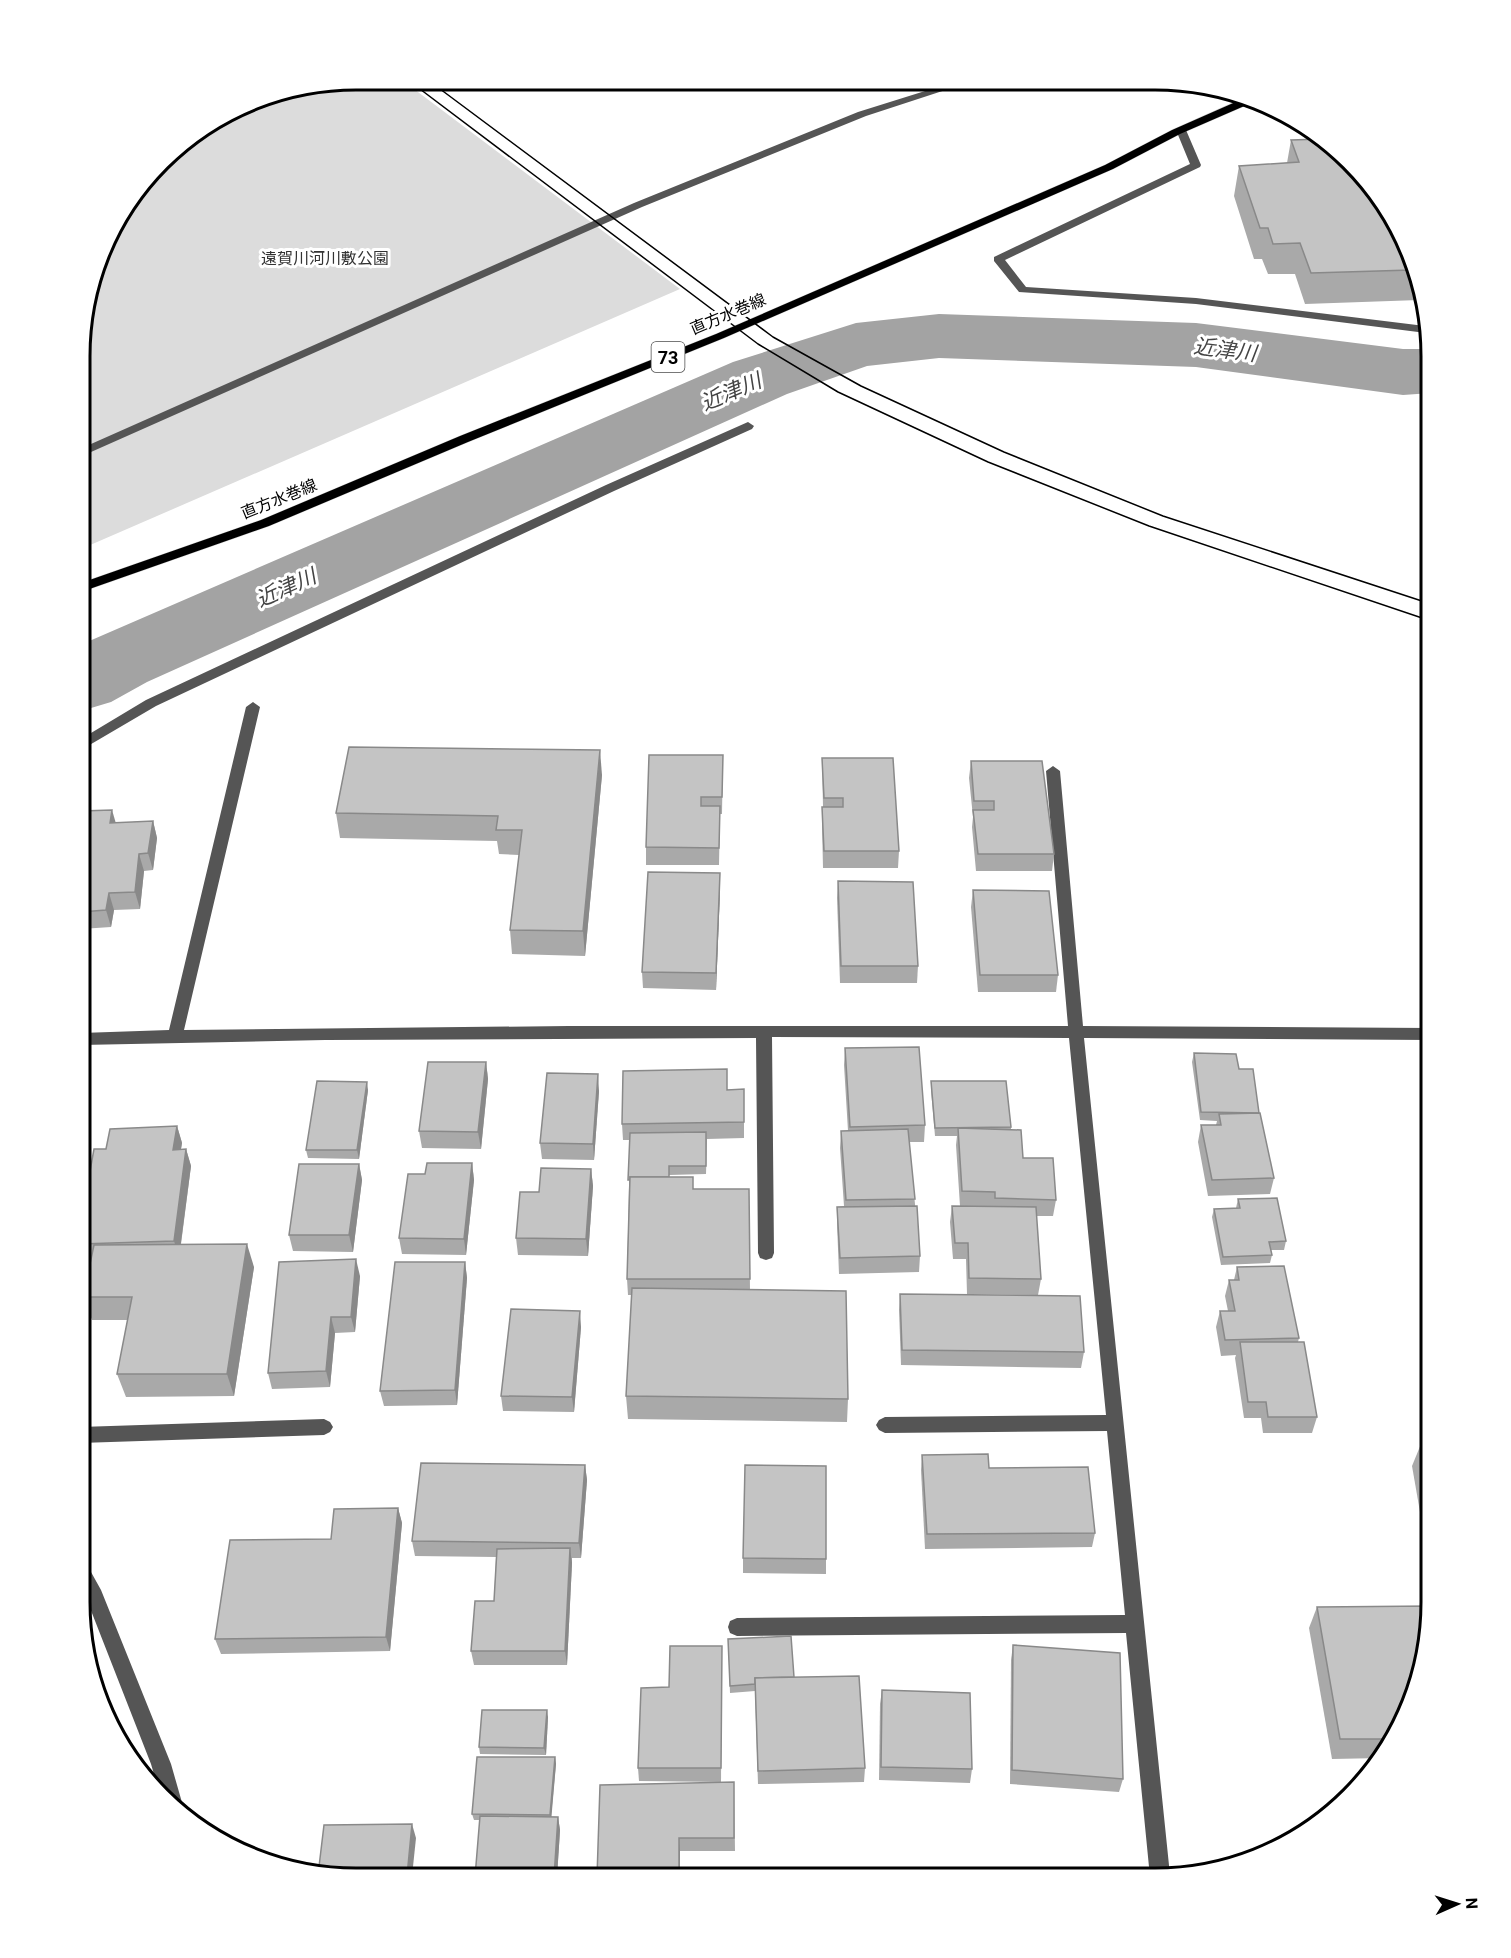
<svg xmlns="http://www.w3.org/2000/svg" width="1511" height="1958" font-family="Roboto,'Noto Sans JP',sans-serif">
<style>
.green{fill:#dcdcdc}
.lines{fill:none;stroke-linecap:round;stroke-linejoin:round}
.river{fill:#a3a3a3;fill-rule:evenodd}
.major-casing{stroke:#dbdbdb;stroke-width:1}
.minor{fill:#555;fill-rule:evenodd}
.major{fill:#000;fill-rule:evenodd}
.tram{stroke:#000;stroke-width:1.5}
.wall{fill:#a9a9a9}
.shaded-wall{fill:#898989}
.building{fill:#c4c4c4;stroke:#898989;stroke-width:1.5}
.labels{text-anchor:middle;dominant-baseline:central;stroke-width:6;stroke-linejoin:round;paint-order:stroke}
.far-park-label{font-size:16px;fill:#333;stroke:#fff}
.far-street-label{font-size:16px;fill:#000;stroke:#fff}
.shield{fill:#fff;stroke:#4c4c4c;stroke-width:1.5}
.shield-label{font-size:18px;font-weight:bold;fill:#000}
.water-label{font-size:21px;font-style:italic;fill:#444;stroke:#fff}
.rim{fill:none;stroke:#000;stroke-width:3}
</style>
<rect width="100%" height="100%" fill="#fff"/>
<polygon class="green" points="356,80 402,80 680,289 81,549 82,320 116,218 174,148 267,94"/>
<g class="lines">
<polygon class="river" points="939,314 1196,323 1403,349 1430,349 1431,393 1403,395 1196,367 939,358 867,366 787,394 147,682 111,702 81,711 81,645 87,642 733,362 856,323"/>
<g class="major-casing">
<polygon id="major" points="1240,100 1249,104 1180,134 1113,169 724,338 468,442 269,526 81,592 81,583 261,520 460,436 716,334 1105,165 1172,130"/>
</g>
<g class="minor">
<polygon points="957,81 973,81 866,116 642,207 82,456 82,448 634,203 858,112"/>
<polygon points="1181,127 1186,130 1201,165 1200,167 1005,260 1026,287 1196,298 1425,326 1426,333 1196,304 1019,292 994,261 994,257 1190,164 1176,130"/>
<polygon points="748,422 754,426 752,429 614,491 156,706 81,750 81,739 146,700 606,485"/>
<polygon points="253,702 260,707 184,1030 569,1026 1068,1026 1046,771 1053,766 1060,771 1083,1026 1431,1028 1431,1040 1084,1038 1170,1875 1155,1878 1150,1877 1126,1633 737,1636 730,1633 728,1627 730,1621 737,1618 1125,1615 1107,1431 885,1433 879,1430 876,1425 879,1420 885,1417 1106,1415 1069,1038 772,1037 774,1253 772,1258 766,1260 760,1258 758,1253 756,1038 325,1040 81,1045 81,1033 169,1030 246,707"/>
<polygon points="324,1419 330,1422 333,1427 330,1432 324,1435 80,1443 80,1427"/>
<path d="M80 1561 86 1563 101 1590 171 1764 183 1806 180 1812 160 1795 151 1764 90 1608 82 1614C80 1604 81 1598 81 1590 81 1581 79 1570 80 1561Z"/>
</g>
<use href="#major" class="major"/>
<g class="tram">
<polyline points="408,80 758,344 838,392 988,462 1149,526 1431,621"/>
<polyline points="428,80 773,337 861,386 1004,452 1163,516 1431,604"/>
</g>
</g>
<g class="wall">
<polygon points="1291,140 1403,234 1419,300 1305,304 1295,274 1268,274 1262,259 1254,259 1234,196 1239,166 1287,163"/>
<polygon points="723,755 722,814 720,814 719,865 646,865 646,847"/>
<polygon points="822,758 899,851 898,868 823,868 822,824 822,807 823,807"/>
<polygon points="971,761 1054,854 1052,871 976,871 972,827 973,817 969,778"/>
<polygon points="602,775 585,956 512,954 510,930 519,855 499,854 497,841 340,838 336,813"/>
<polygon points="81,811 116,823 153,821 157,838 153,870 144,871 140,909 114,910 111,927 81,929"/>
<polygon points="720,873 720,890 716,990 643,988 642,972"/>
<polygon points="838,881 918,966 917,983 840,983 837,898"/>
<polygon points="973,890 1058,975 1056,992 978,992 971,907"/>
<polygon points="845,1048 925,1125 924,1142 909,1142 920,1256 919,1272 839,1274 837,1223 837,1207 844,1206 840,1148 841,1131 848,1131 844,1065"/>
<polygon points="1194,1053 1239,1069 1259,1113 1274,1178 1270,1194 1208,1196 1198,1142 1201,1125 1216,1125 1217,1121 1200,1120 1192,1062"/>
<polygon points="486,1062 488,1079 481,1149 422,1148 419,1131"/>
<polygon points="931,1081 1011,1127 1011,1129 1023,1158 1056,1200 1053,1216 1036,1216 1041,1279 1038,1295 967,1294 966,1259 953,1259 950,1222 952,1206 960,1206 956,1145 957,1136 935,1136 931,1090"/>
<polygon points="744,1089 744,1138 707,1139 706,1174 669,1175 669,1177 694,1189 749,1189 750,1290 848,1399 847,1422 628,1419 626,1396 632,1295 628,1295 627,1279 630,1140 623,1140 622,1124 727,1090"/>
<polygon points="368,1090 359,1159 308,1158 306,1150"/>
<polygon points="599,1091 594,1160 542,1159 540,1143"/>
<polygon points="177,1126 182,1143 181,1149 186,1149 191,1166 181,1244 254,1267 234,1396 126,1397 117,1374 128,1320 92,1320 83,1297 91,1260 83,1261 80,1253 80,1226 106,1149"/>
<polygon points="472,1163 474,1180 466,1255 402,1254 399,1238 425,1174"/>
<polygon points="359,1164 362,1180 353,1252 293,1251 289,1235"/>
<polygon points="591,1169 593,1186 588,1256 518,1255 516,1238 539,1192"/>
<polygon points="1238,1199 1286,1241 1284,1250 1271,1250 1272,1255 1270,1263 1221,1265 1212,1217 1214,1209 1236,1208"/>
<polygon points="465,1262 467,1278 457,1405 384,1406 380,1391"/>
<polygon points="1237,1267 1299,1338 1298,1342 1317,1417 1312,1433 1263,1433 1261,1418 1244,1418 1235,1358 1236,1355 1221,1356 1216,1327 1220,1311 1228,1311 1225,1296 1229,1280 1234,1280"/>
<polygon points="360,1276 355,1332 335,1333 330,1387 272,1389 268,1373"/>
<polygon points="900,1294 1084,1352 1081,1368 901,1365 899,1310"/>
<polygon points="581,1327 574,1412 503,1411 501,1396"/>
<polygon points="1421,1444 1431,1445 1431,1575 1412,1466"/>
<polygon points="922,1455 989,1468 1095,1533 1092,1547 925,1549 921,1470"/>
<polygon points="585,1465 587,1480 581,1558 572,1558 572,1563 567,1665 474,1665 471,1651 494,1601 496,1557 415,1556 412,1541"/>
<polygon points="398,1508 402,1523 390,1651 221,1654 215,1639"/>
<polygon points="743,1558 826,1559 826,1574 743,1573"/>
<polygon points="1317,1607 1417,1691 1385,1755 1382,1758 1332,1759 1309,1628"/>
<polygon points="728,1639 794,1677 865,1768 864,1782 758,1784 755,1691 730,1693"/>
<polygon points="1013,1645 1123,1779 1119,1792 1010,1784 1011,1660"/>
<polygon points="722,1660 721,1782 639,1781 638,1768 669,1687"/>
<polygon points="882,1690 972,1769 970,1783 879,1780 880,1704"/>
<polygon points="548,1717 546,1755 480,1754 479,1747"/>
<polygon points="555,1757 556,1764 551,1817 558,1817 560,1830 557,1877 475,1877 480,1820 474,1820 472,1814"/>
<polygon points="734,1782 735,1851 680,1851 597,1877"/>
</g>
<g class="shaded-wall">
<polygon points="600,750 602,775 585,956 583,931"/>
<polygon points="112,810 117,827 110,823"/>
<polygon points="153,821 157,838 153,870 148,853"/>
<polygon points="139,854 144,871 140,909 135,892"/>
<polygon points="720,873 720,890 716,990 716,973"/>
<polygon points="109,893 114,910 111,927 106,910"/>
<polygon points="486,1062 488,1079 481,1149 478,1132"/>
<polygon points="598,1074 599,1091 594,1160 593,1144"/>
<polygon points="367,1082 368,1090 359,1159 357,1150"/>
<polygon points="177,1126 182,1143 178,1166 173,1150"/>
<polygon points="186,1149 191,1166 179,1257 174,1241"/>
<polygon points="472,1163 474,1180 466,1255 464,1239"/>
<polygon points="359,1164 362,1180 353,1252 349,1235"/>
<polygon points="591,1169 593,1186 588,1256 586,1239"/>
<polygon points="247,1244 254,1267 234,1396 227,1374"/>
<polygon points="356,1259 360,1276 355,1332 351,1317"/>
<polygon points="465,1262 467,1278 457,1405 455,1390"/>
<polygon points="580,1311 581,1327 574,1412 572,1397"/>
<polygon points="331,1317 335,1333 330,1387 326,1371"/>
<polygon points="585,1465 587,1480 581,1558 579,1543"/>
<polygon points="398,1508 402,1523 390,1651 386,1637"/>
<polygon points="570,1548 572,1563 567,1665 565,1651"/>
<polygon points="547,1710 548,1717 546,1755 544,1748"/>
<polygon points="555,1757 556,1764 551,1822 550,1815"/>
<polygon points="558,1817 560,1830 557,1877 554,1877"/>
<polygon points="412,1824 416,1838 412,1876 407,1876"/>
<polygon points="679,1838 680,1851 680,1877 679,1877"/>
</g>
<g class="building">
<polygon points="1323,139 1363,174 1403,234 1411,270 1311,273 1300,243 1273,244 1268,228 1260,228 1239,166 1299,162 1291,140"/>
<polygon points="349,747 600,750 583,931 510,930 522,830 496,830 498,816 336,813"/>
<polygon points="649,755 723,755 722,797 701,797 701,806 720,806 719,848 646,847"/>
<polygon points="822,758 893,758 899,851 824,851 822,807 843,807 843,798 824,798"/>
<polygon points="971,761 1042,761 1054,854 978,854 973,810 994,810 994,801 974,801"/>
<polygon points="112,810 110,823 153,821 148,853 139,854 135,892 109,893 106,910 81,912 81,811"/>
<polygon points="648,872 720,873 716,973 642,972"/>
<polygon points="838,881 913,882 918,966 841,966"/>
<polygon points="973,890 1049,891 1058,975 980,975"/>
<polygon points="919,1047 925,1125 850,1127 845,1048"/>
<polygon points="1194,1053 1236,1054 1239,1069 1253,1069 1259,1113 1201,1112"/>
<polygon points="428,1062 486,1062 478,1132 419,1131"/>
<polygon points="727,1069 727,1090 744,1089 744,1122 622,1124 623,1071"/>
<polygon points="547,1073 598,1074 593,1144 540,1143"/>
<polygon points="317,1081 367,1082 357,1150 306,1150"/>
<polygon points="931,1081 1006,1081 1011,1127 935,1128"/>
<polygon points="1260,1113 1274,1178 1212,1180 1201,1125 1221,1125 1219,1114"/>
<polygon points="177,1126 173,1150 186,1149 174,1241 80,1244 80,1226 94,1149 106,1149 110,1129"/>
<polygon points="958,1128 1021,1130 1023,1158 1053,1158 1056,1200 995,1198 995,1192 962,1191"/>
<polygon points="908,1129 915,1199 846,1200 841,1131"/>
<polygon points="706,1132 706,1166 669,1166 669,1177 630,1177 630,1180 628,1180 630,1133"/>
<polygon points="427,1163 472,1163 464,1239 399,1238 408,1174 425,1174"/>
<polygon points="299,1164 359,1164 349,1235 289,1235"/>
<polygon points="541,1168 591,1169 586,1239 516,1238 520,1192 539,1192"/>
<polygon points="630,1177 693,1177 693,1189 749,1189 750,1279 627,1279"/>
<polygon points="1277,1198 1286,1241 1269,1242 1272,1255 1223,1257 1214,1209 1240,1208 1238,1199"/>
<polygon points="917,1206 920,1256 840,1258 837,1207"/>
<polygon points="952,1206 1036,1207 1041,1279 969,1278 968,1243 955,1243"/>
<polygon points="247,1244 227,1374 117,1374 132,1297 83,1297 94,1245"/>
<polygon points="356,1259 351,1317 331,1317 326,1371 268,1373 279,1262"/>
<polygon points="395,1262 465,1262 455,1390 380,1391"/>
<polygon points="1284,1266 1299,1338 1225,1340 1220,1311 1235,1311 1229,1280 1239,1280 1237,1267"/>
<polygon points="632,1288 846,1291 848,1399 626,1396"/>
<polygon points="900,1294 1080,1296 1084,1352 902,1350"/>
<polygon points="511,1309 580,1311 572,1397 501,1396"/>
<polygon points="1240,1342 1304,1342 1317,1417 1268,1417 1266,1402 1248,1402"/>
<polygon points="1421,1444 1431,1445 1431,1500"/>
<polygon points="988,1454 989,1468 1088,1467 1095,1533 927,1534 922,1455"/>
<polygon points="421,1463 585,1465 579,1543 412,1541"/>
<polygon points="745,1465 826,1466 826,1559 743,1558"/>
<polygon points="398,1508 386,1637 215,1639 230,1540 331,1539 334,1509"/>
<polygon points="570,1548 565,1651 471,1651 475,1601 494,1601 497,1549"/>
<polygon points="1431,1606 1431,1620 1417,1691 1393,1739 1340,1739 1317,1607"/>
<polygon points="791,1636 794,1677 755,1678 755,1684 730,1686 728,1639"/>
<polygon points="1013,1645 1120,1653 1123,1779 1012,1770"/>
<polygon points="670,1646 722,1646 721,1768 638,1768 641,1688 669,1687"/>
<polygon points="859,1676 865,1768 758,1771 755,1678"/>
<polygon points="882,1690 970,1693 972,1769 881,1767"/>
<polygon points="482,1710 547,1710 544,1748 479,1747"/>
<polygon points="477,1757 555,1757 550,1815 472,1814"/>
<polygon points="734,1782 734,1838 679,1838 679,1877 597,1877 600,1785"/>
<polygon points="480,1816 558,1817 554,1877 475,1877"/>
<polygon points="412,1824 407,1876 320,1876 318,1875 324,1825"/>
</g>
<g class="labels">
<g class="far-park-label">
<text x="325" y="258">遠賀川河川敷公園</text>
</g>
<g class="far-street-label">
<text transform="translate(728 314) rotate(-23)">直方水巻線</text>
<text transform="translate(279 499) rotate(-22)">直方水巻線</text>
</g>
<rect class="shield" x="651.5" y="342" width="33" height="30" rx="4.5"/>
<g class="shield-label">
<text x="668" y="357">73</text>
</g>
<g class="water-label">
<text transform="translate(1225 350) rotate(7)">近津川</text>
<text transform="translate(731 392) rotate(-23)">近津川</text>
<text transform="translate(286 588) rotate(-24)">近津川</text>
</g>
</g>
<path d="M0 0H1511V1958H0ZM356 90H1155A266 266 0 0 1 1421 356V1602A266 266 0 0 1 1155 1868H356A266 266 0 0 1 90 1602V356A266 266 0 0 1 356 90Z" fill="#fff" fill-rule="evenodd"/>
<path class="rim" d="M356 90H1155A266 266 0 0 1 1421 356V1602A266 266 0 0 1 1155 1868H356A266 266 0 0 1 90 1602V356A266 266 0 0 1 356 90Z"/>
<g transform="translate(1457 1904) rotate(87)" stroke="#ffffff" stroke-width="4.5" paint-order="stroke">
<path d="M0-4.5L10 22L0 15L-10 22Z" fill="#000000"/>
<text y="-9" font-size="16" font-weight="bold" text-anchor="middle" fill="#000000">N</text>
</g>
</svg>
